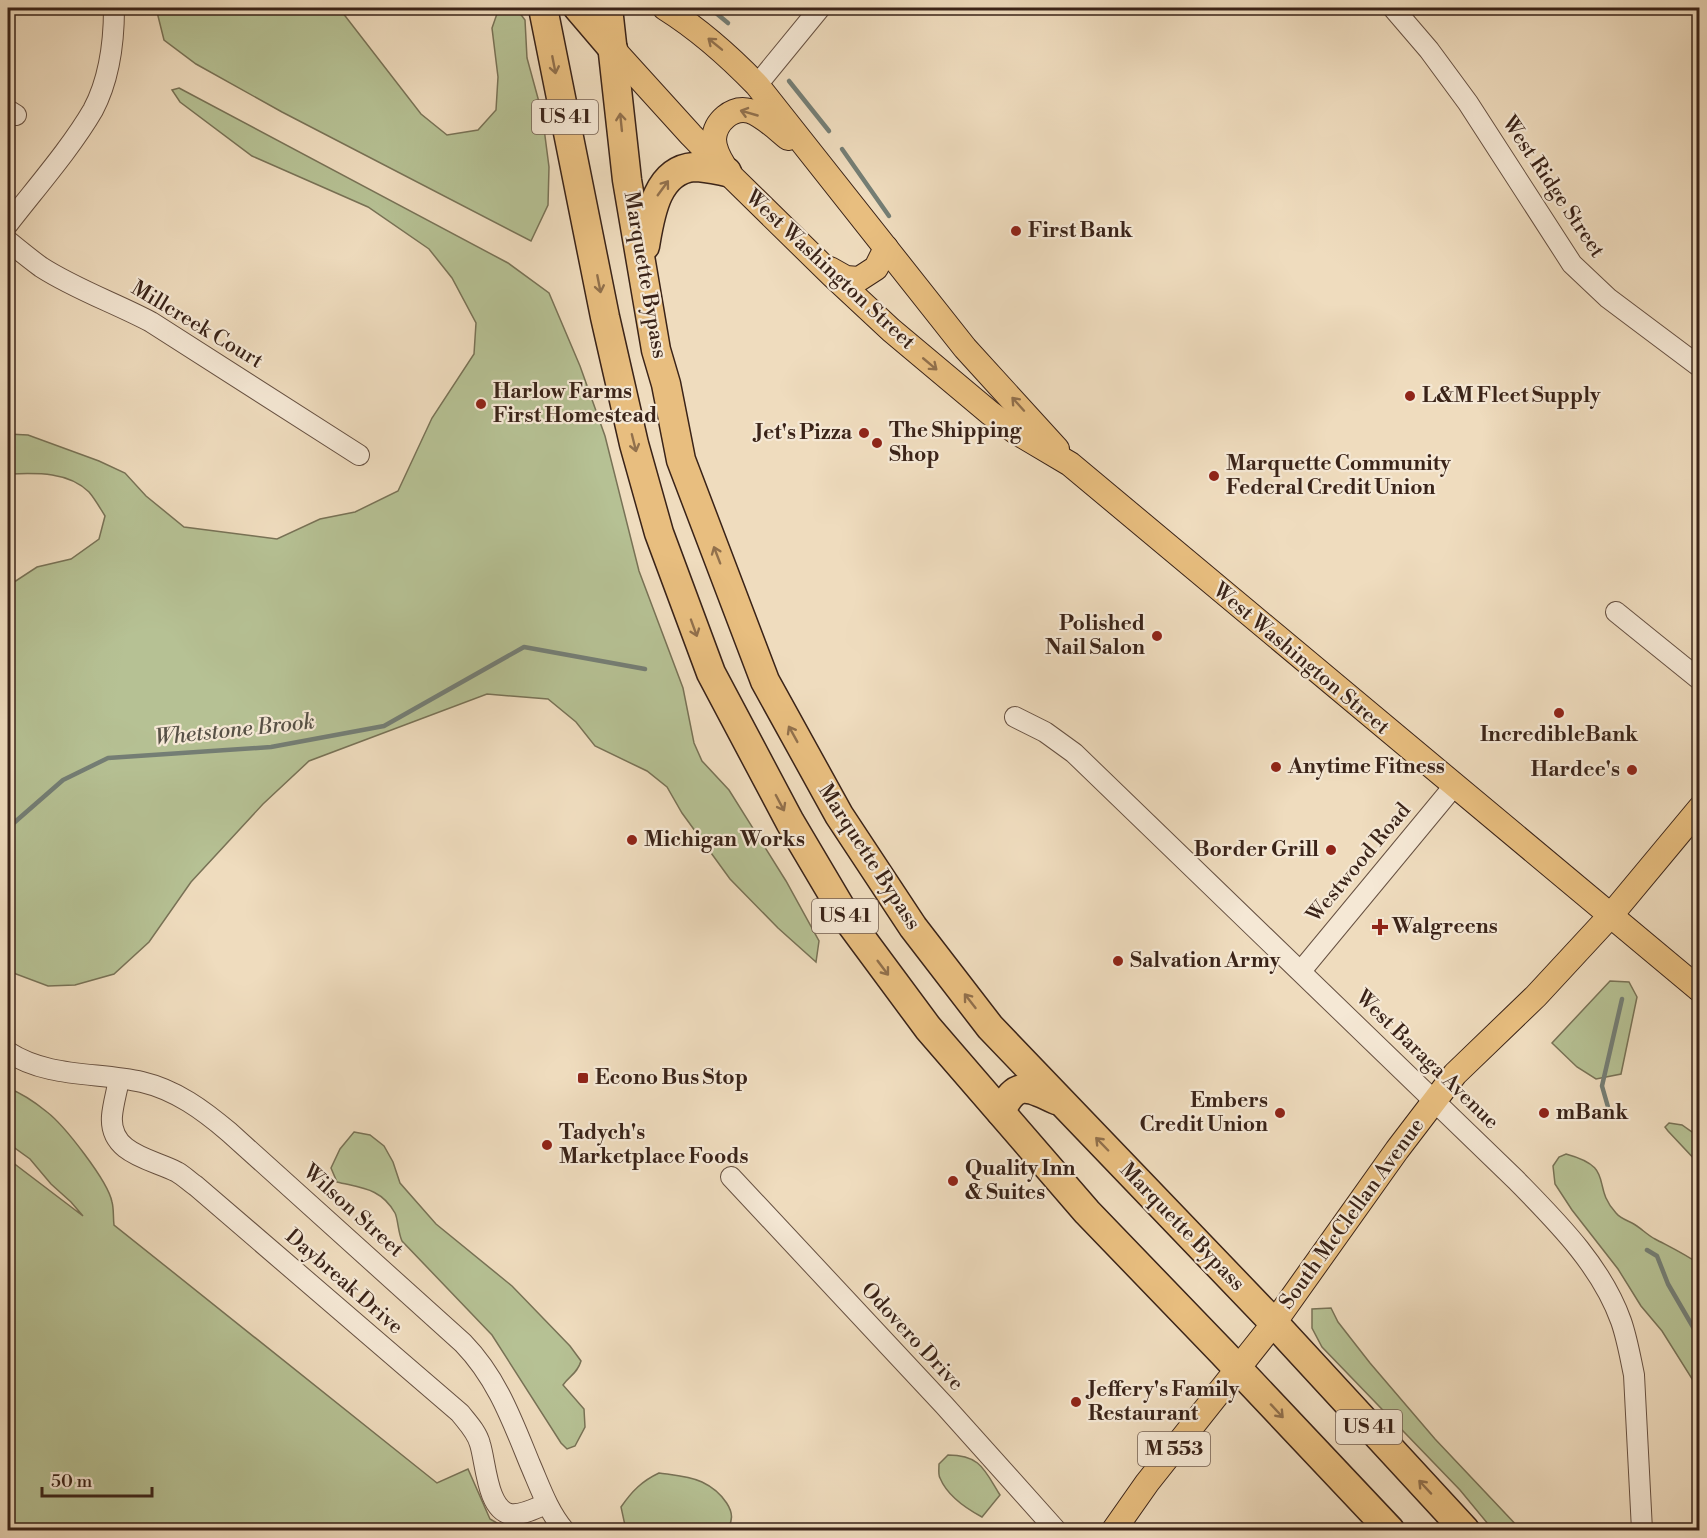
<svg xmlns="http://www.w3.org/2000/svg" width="1707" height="1538" viewBox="0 0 1707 1538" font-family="'Libre Bodoni',serif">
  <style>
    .green { fill: #b6c194; stroke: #787256; stroke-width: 1.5 }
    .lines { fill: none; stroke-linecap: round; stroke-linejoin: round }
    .stream { stroke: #747e75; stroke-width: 4.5 }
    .minor-casing { stroke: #675142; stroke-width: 22 }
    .major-casing { stroke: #3a2318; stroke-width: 26 }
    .highway-casing { stroke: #3a2318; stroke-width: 31 }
    .minor { stroke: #f5e8d5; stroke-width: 20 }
    .major { stroke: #e8be7f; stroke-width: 24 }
    .highway { stroke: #e8be7f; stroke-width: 28 }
    .oneway { stroke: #91704c }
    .poi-dot { fill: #8f2418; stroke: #f5e8d5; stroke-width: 2 }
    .labels { text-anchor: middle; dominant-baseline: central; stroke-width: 4.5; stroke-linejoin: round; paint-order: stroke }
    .shield { fill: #f5e8d5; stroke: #725e51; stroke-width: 1.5 }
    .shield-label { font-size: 20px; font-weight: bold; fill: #3a2318 }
    .street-label { font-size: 21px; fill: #3a2318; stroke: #f5e8d5 }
    .poi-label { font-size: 21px; font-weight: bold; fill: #3a2318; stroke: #f5e8d5; text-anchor: start }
    .water-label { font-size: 22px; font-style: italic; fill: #575146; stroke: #f5e8d5 }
  </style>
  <rect width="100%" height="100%" fill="#efdcbe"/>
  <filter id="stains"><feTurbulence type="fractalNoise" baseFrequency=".00333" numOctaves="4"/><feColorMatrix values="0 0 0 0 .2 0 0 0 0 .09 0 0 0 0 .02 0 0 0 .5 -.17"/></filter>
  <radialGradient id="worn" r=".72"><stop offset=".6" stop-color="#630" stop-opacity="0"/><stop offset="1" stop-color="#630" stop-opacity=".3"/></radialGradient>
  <g class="green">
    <polygon points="156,8 339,8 421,114 447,135 478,130 496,110 498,77 492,28 499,8 516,8 525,20 527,58 542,113 549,167 548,205 531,241 282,112 196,64 164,40"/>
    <path d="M179,88L508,263L549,293L580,366L605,436L639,571L683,688L694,743L702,761L729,790L786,881L819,941L816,962L778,928L730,879L682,813L667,787L647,771L595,746L576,722L548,699L487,694L309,761L263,804L191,882L149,942L114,974L75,985L48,986L8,971V586L37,567L71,559L99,539L105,516C100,508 95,499 89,492C68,471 35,473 8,474V434L28,435L99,461L125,473L146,496L184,527L277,539L320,519L355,512L398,491L432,418L474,354L476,323L452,278L429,249L368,207L252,156L180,102L172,90Z"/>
    <polygon points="1610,981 1629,982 1637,997 1621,1074 1596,1079 1577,1067 1552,1043"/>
    <path d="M8,1088C21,1093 36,1103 47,1112C64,1125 108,1181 112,1202C114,1209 113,1218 114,1225L437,1483L468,1469L490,1519L509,1530H8V1159L83,1216L71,1202L51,1184L30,1159L8,1143Z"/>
    <polygon points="1669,1123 1682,1125 1699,1137 1699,1164 1668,1131 1665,1127"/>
    <path d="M354,1132L370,1135L384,1146L393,1162L400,1183L436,1224L512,1286L570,1346L581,1361C577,1374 570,1375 563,1385L584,1409L585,1427L575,1446L567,1449L561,1443L492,1335L402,1241C398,1232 398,1219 395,1213C381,1188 361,1188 337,1182L331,1168L340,1149Z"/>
    <path d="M1566,1154C1617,1168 1590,1185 1616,1213C1620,1218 1626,1220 1632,1223C1640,1227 1647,1235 1655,1239C1670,1247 1685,1254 1699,1264V1390L1662,1331L1641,1306L1618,1269L1572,1210L1555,1184L1553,1166L1559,1157Z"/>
    <polygon points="1331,1308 1338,1322 1370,1363 1435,1439 1521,1530 1493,1530 1460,1490 1322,1347 1312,1328 1312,1309"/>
    <path d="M948,1455C980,1455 984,1469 1000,1495L982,1517C967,1509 947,1495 940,1478C938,1475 939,1468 939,1464Z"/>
    <path d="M659,1473C673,1475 689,1476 702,1482C719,1490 743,1514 725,1530H626L621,1507C632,1491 642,1481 659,1473Z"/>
  </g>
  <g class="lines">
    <g class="stream">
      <polyline points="710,8 728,23"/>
      <polyline points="789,81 829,131"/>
      <polyline points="842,149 889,216"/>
      <polyline points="8,828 63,780 108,758 271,747 384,726 524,647 645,669"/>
      <polyline points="1608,1107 1602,1086 1622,999"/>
      <polyline points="1647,1250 1657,1256 1668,1284 1700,1339"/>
    </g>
    <defs>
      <g id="minor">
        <polyline points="1393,8 1429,50 1468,103 1572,264 1608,298 1700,367"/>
        <polyline points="757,85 820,8"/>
        <polyline points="8,110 16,115"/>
        <path d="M8,224C35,189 71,148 93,110C109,80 114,41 114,8"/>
        <path d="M8,241C19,250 30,259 41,267C75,289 115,303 151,322L359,455"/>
        <polyline points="1616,612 1700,680"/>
        <path d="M1015,717L1045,732L1074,753L1516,1180C1556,1221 1601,1265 1621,1321C1627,1338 1630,1356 1634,1375L1642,1530"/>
        <polyline points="1301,971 1454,786"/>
        <path d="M8,1052C48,1078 97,1072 142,1082C176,1090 203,1110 229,1132L463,1343C497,1378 512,1420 530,1464C540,1487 548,1511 564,1530"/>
        <path d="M119,1079C117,1091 113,1104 112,1116C109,1154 152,1159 177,1172C184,1176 190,1182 196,1186L460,1413C467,1422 477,1432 480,1444C486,1463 487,1509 510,1514C521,1516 536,1508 546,1504"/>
        <polyline points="731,1177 944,1405 1056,1530"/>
      </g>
      <g id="major">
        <path d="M665,8C700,30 729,56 757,85L965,348L1057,449"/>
        <polyline points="613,49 691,135 727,172 832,275 891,330 990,413 1016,432 1070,464 1700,990"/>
        <path d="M724,166C719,158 714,148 714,139C715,122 732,106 750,111C764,116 777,129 788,138"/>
        <polyline points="830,269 846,278 859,279 876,268 886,248"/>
        <polyline points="1114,1530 1147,1483 1274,1323 1397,1150 1455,1074 1536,996 1611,915 1700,808"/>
      </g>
      <g id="highway">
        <polyline points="543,8 605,317 634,444 659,533 711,673 790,822 848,920 928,1028 1087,1212 1222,1352 1390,1530"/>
        <polyline points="578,8 613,49"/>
        <polyline points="608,8 627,180 656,350 666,384 681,460 765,681 839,815 913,927 990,1027 1274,1323 1465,1530"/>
        <path d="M645,246C650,217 656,170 694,167C705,167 717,170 727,172"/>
        <path d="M1001,1112C1015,1080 1028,1086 1056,1100"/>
      </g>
    </defs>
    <use href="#minor" class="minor-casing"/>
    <use href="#major" class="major-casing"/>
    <use href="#highway" class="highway-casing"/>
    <use href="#minor" class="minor"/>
    <use href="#major" class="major"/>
    <use href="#highway" class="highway"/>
  </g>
  <defs><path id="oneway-shaft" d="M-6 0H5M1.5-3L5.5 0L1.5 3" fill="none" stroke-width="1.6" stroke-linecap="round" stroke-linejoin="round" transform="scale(1.5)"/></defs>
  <g class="oneway">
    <use href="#oneway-shaft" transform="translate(715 44) rotate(-141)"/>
    <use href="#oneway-shaft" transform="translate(554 65) rotate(79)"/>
    <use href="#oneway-shaft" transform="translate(749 113) rotate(-164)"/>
    <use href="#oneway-shaft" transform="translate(621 122) rotate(-96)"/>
    <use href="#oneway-shaft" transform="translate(663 188) rotate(-54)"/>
    <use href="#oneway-shaft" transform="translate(599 284) rotate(79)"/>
    <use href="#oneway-shaft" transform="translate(930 364) rotate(40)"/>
    <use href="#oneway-shaft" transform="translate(1018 404) rotate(-132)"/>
    <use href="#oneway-shaft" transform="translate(634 443) rotate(76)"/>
    <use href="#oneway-shaft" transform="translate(717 555) rotate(-111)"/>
    <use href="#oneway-shaft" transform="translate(694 628) rotate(70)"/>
    <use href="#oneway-shaft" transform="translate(793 734) rotate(-119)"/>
    <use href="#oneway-shaft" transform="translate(780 803) rotate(62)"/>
    <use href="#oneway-shaft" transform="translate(883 968) rotate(53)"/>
    <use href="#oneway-shaft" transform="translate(970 1001) rotate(-128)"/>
    <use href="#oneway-shaft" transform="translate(1102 1144) rotate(-134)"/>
    <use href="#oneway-shaft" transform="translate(1277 1411) rotate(47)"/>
    <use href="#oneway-shaft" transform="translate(1425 1487) rotate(-133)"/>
  </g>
  <g class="poi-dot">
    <circle cx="1016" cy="231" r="6"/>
    <circle cx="1410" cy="396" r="6"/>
    <circle cx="481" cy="404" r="6"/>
    <circle cx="864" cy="433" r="6"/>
    <circle cx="877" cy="443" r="6"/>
    <circle cx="1214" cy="476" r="6"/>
    <circle cx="1157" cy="636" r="6"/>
    <circle cx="1559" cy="713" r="6"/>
    <circle cx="1276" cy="767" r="6"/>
    <circle cx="1632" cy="770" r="6"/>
    <circle cx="632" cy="840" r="6"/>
    <circle cx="1331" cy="850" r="6"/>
    <path d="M1377 918h6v6h6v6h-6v6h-6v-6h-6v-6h6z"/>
    <circle cx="1118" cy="961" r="6"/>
    <rect x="577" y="1072" width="12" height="12" rx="3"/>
    <circle cx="1280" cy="1113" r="6"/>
    <circle cx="1544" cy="1113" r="6"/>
    <circle cx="547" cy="1145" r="6"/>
    <circle cx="953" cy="1181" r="6"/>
    <circle cx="1076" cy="1402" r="6"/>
  </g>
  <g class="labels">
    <g class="shield">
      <rect x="532" y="100" width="66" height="34" rx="4.5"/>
      <rect x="812" y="899" width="66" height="34" rx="4.5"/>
      <rect x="1336" y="1410" width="66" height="34" rx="4.5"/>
      <rect x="1138" y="1432" width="72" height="34" rx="4.5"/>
    </g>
    <g class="shield-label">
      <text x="565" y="117">US 41</text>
      <text x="845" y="916">US 41</text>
      <text x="1369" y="1427">US 41</text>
      <text x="1174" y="1449">M 553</text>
    </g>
    <g class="street-label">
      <text transform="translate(1553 187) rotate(56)">West Ridge Street</text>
      <text transform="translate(830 270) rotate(43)">West Washington Street</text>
      <text transform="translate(645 275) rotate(80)">Marquette Bypass</text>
      <text transform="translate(197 325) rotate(31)">Millcreek Court</text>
      <text transform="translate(1301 659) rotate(40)">West Washington Street</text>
      <text transform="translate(869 857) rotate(57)">Marquette Bypass</text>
      <text transform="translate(1359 863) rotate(-50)">Westwood Road</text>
      <text transform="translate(1427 1060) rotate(44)">West Baraga Avenue</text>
      <text transform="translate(353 1211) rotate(42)">Wilson Street</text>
      <text transform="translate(1352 1214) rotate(-54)">South McClellan Avenue</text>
      <text transform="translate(1182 1227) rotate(46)">Marquette Bypass</text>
      <text transform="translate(344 1282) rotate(41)">Daybreak Drive</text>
      <text transform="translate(912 1337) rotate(47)">Odovero Drive</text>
    </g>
    <g class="poi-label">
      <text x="1028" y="231">First Bank</text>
      <text x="493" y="392">Harlow Farms<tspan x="493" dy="24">First Homestead</tspan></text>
      <text x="1422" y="396">L&amp;M Fleet Supply</text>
      <text x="889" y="431">The Shipping<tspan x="889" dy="24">Shop</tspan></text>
      <text x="852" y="433" text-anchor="end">Jet's Pizza</text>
      <text x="1226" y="464">Marquette Community<tspan x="1226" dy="24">Federal Credit Union</tspan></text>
      <text x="1145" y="624" text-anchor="end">Polished<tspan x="1145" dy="24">Nail Salon</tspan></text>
      <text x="1559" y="735" text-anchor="middle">IncredibleBank</text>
      <text x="1288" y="767">Anytime Fitness</text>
      <text x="1620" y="770" text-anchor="end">Hardee's</text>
      <text x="644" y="840">Michigan Works</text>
      <text x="1319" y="850" text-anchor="end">Border Grill</text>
      <text x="1392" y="927">Walgreens</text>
      <text x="1130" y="961">Salvation Army</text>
      <text x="595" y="1078">Econo Bus Stop</text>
      <text x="1268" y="1101" text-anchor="end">Embers<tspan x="1268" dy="24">Credit Union</tspan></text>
      <text x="1556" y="1113">mBank</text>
      <text x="559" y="1133">Tadych's<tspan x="559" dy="24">Marketplace Foods</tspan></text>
      <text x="965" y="1169">Quality Inn<tspan x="965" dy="24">&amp; Suites</tspan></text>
      <text x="1088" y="1390">Jeffery's Family<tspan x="1088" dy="24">Restaurant</tspan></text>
    </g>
    <g class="water-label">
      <text transform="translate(235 730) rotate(-6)">Whetstone Brook</text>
    </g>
  </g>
  <rect width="1707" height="1538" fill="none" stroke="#efdcbe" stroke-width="30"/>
  <rect x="9" y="9" width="1689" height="1520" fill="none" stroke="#3a2318" stroke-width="3"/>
  <rect x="15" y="15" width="1677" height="1508" fill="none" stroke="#3a2318" stroke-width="1.5"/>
  <path d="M42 1487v9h110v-9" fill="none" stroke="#3a2318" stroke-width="3"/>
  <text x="51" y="1487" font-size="18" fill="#3a2318" stroke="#f5e8d5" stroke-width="4.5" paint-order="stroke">50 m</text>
  <rect width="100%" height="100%" filter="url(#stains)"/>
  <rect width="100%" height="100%" fill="url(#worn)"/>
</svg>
